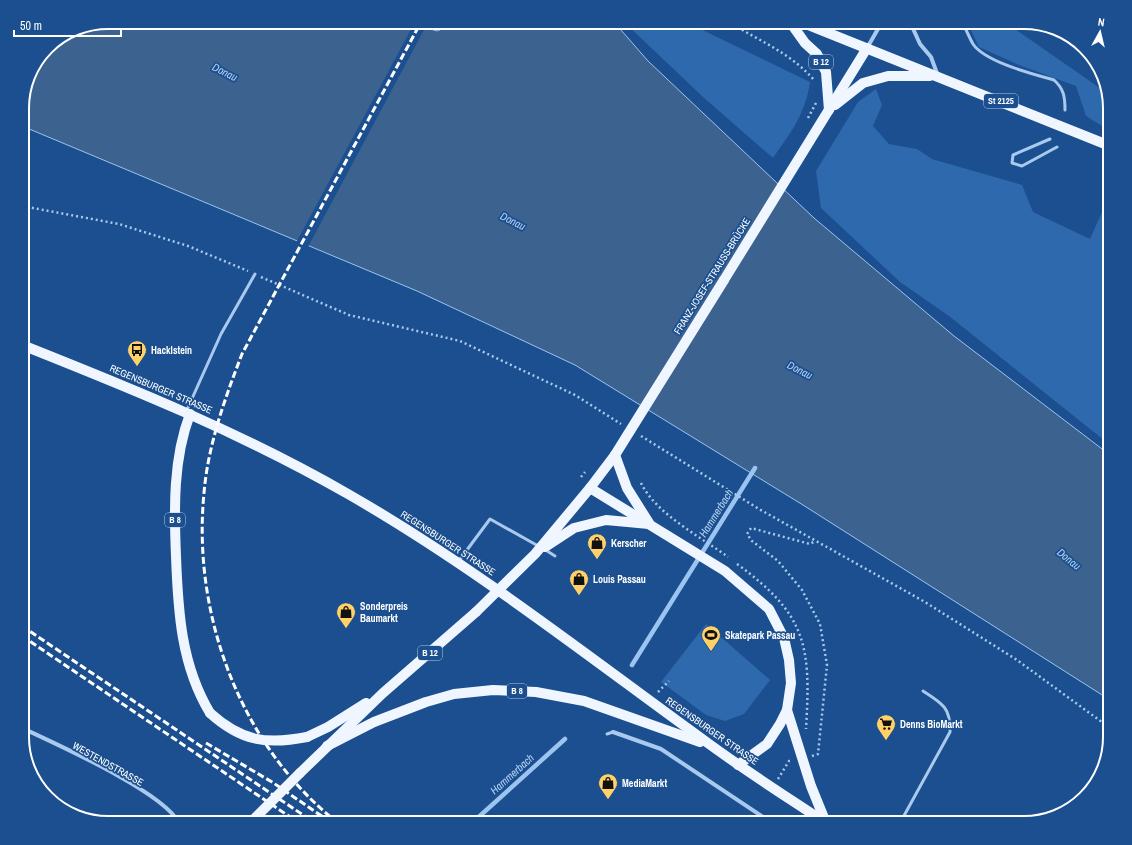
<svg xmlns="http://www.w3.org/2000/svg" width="1132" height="845" viewBox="0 0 1132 845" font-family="'Archivo Narrow',sans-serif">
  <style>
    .green { fill: #2e69ad }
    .water { fill: #3c6290; stroke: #9cc4f0 }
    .pier { fill: #1b4f8f }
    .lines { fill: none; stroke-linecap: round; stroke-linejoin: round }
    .stream { stroke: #9cc4f0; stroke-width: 4.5 }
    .path { stroke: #a9c9ee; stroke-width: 2.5; stroke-dasharray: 2 3; stroke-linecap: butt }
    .lane { stroke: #a9c9ee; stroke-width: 3 }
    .street { stroke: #a9c9ee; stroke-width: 4 }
    .primary { stroke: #f0f6ff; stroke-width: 10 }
    .rail { stroke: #fff; stroke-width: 3; stroke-dasharray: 7 3; stroke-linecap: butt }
    .primary-bridge { stroke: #f0f6ff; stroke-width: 10 }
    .labels { text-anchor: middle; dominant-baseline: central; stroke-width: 3.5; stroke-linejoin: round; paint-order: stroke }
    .shield { fill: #1b4f8f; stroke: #bbcadd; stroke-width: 1 }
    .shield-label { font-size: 9px; font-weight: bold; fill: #fff }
    .street-label { font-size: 10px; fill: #fff; stroke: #1b4f8f }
    .poi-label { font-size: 10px; font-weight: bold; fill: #fff; stroke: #1b4f8f; text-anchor: start }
    .water-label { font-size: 11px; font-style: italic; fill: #b5d3f5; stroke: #1b4f8f }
    .rim { fill: none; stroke: #fff; stroke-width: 2 }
  </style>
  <rect width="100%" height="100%" fill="#1b4f8f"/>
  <g class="green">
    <path d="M624,22H686L810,82C805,115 791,132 773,158L703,97Z"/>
    <polygon points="967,22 1005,22 1107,93 1110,107 1110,131 1086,116 1076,86 1019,65 979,47"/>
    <polygon points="876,89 882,105 873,126 889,144 917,149 932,159 1022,185 1033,212 1090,239 1110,194 1110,445 949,316 900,282 821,208 816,171 858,102"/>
    <polygon points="706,624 770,680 744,714 725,721 706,715 661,682"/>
  </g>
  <path class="water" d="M108,22H408L437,31L442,29V26L438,22H614L648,61L814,218L954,336L1110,455V700L803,505L575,365L417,291L22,126C22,84 34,47 74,29C84,25 97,24 108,22Z"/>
  <polygon class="pier" points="415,22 426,26 308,247 296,243"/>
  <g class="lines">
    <g class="stream">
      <polyline points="632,665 755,468"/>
      <polyline points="472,823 565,739"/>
    </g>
    <g class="path">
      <path d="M729,22C759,41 791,53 814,80"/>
      <polyline points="808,118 816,103"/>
      <polyline points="22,206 119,224 188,246 248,271"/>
      <polyline points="261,277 349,315 460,341 575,395 621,424"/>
      <polyline points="641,436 759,509 925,602 1017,660 1110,728"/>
      <polyline points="581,477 585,472"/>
      <path d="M641,483C656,514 701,537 728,557"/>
      <path d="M737,564C807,615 811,646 806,729"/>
      <polyline points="658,692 669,681"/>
      <polyline points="812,756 818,754 827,665 820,624 802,590 778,561 752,541 747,534 751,528 810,544 815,541"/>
      <polyline points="778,779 789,761 792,761"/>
    </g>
    <g class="lane">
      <path d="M962,22C966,29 969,37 973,44C985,62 1033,74 1054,80C1064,89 1065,97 1065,110"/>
      <polyline points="1050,139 1013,155 1012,163 1022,166 1057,147"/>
      <polyline points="186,412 221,334 255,274"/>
      <polyline points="544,549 555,556"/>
      <polyline points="458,562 490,519 540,547"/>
      <polyline points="607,734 613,732"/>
      <path d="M900,823L950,732C951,708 942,703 923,691"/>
    </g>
    <g class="street">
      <polyline points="910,22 920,44 931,57 938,76"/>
      <polyline points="820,28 843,22"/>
      <polyline points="867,48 882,22"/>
      <path d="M22,728C56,744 164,792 179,823"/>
      <polyline points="613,732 661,749 772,823"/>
    </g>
    <g class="primary">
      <polyline points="790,22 805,43 817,54 826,72 829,110"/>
      <polyline points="801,22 1110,146"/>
      <polyline points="835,105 863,83 888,76 930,76"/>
      <polyline points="724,280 867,48"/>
      <path d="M22,345C133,389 244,434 348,494C472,565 585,654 701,738C741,768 784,795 826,823"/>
      <path d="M190,414C173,459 174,509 176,556C178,611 181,665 210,713"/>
      <polyline points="615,455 590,488 725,571 769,609 784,638 789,660 791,683 787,710 780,724 767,744 738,765"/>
      <polyline points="615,455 627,488 649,523"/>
      <polyline points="787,710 811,786 826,823"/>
      <polyline points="307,737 328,727 366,703"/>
      <polyline points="327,746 374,722 426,702 454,694 493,690 536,692 584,701 700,742"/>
      <polyline points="300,773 383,693 476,612"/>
    </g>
    <g class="rail">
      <polyline points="22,626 315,823"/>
      <polyline points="22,636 299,823"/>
      <polyline points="206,743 272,782 326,819"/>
      <path d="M338,823C240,746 192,614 204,493C208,445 225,398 242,354L421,22"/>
    </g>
    <g class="primary-bridge">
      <polyline points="615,455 724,280"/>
      <polyline points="545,547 574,528 606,520 649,524"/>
      <polyline points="476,612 535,554 590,488"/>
      <path d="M210,713C241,741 266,745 307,737"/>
      <polyline points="250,823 300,773"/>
    </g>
  </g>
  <defs>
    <symbol id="bus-pin" viewBox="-11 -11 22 30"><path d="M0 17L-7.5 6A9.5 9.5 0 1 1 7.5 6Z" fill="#ffd166" stroke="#1b4f8f"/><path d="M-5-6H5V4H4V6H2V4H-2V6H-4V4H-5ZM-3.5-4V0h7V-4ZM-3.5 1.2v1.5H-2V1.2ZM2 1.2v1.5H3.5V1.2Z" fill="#111"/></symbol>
    <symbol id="shop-pin" viewBox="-11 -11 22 30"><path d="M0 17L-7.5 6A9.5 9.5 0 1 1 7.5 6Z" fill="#ffd166" stroke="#1b4f8f"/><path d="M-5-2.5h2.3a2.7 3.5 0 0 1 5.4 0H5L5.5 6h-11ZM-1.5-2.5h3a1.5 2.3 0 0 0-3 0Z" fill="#111"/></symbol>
    <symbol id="stadium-pin" viewBox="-11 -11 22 30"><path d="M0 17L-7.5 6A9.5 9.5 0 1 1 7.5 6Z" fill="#ffd166" stroke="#1b4f8f"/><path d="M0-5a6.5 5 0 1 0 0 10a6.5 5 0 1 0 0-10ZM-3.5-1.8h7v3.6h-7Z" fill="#111"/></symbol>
    <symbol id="supermarket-pin" viewBox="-11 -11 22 30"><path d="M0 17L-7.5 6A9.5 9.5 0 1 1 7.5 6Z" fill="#ffd166" stroke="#1b4f8f"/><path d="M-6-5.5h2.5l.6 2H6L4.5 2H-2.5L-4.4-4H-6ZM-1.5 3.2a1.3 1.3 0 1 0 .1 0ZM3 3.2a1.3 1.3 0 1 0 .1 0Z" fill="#111"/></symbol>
  </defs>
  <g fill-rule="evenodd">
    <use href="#bus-pin" x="126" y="339" width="22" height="30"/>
    <use href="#shop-pin" x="586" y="532" width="22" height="30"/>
    <use href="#shop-pin" x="568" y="568" width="22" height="30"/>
    <use href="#shop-pin" x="335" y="601" width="22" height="30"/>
    <use href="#stadium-pin" x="700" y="624" width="22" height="30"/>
    <use href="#supermarket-pin" x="875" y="713" width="22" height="30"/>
    <use href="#shop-pin" x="597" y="772" width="22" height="30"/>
  </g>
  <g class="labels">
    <g class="shield">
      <rect x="809" y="55" width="24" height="14" rx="3"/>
      <rect x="984" y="94" width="34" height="14" rx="3"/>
      <rect x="165" y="513" width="20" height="14" rx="3"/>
      <rect x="418" y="646" width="24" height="14" rx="3"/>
      <rect x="507" y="684" width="20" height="14" rx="3"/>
    </g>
    <g class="shield-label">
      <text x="821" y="62">B 12</text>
      <text x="1001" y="101">St 2125</text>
      <text x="175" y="520">B 8</text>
      <text x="430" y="653">B 12</text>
      <text x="517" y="691">B 8</text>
    </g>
    <g class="street-label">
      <text transform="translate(712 276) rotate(-58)">FRANZ-JOSEF-STRAUSS-BRÜCKE</text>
      <text transform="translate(161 389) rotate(23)">REGENSBURGER STRASSE</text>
      <text transform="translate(448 543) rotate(33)">REGENSBURGER STRASSE</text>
      <text transform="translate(712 731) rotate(35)">REGENSBURGER STRASSE</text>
      <text transform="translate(108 764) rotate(29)">WESTENDSTRASSE</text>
    </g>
    <g class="poi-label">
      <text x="151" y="350">Hacklstein</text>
      <text x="611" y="543">Kerscher</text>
      <text x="593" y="579">Louis Passau</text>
      <text x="360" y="606">Sonderpreis<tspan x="360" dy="12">Baumarkt</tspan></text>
      <text x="725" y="635">Skatepark Passau</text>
      <text x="900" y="724">Denns BioMarkt</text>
      <text x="622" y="783">MediaMarkt</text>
    </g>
    <g class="water-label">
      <text transform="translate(225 72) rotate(27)">Donau</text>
      <text transform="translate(513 221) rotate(27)">Donau</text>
      <text transform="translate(800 370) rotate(27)">Donau</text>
      <text transform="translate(716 513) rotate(-58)">Hammerbach</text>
      <text transform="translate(1069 559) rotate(39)">Donau</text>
      <text transform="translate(512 774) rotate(-42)">Hammerbach</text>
    </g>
  </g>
  <path d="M0 0H1132V845H0ZM108 29H1024A79 79 0 0 1 1103 108V737A79 79 0 0 1 1024 816H108A79 79 0 0 1 29 737V108A79 79 0 0 1 108 29Z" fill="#1b4f8f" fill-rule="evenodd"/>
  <path class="rim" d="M108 29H1024A79 79 0 0 1 1103 108V737A79 79 0 0 1 1024 816H108A79 79 0 0 1 29 737V108A79 79 0 0 1 108 29Z"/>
  <g transform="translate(1100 32) rotate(8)" stroke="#1b4f8f" stroke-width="3" paint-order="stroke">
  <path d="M0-3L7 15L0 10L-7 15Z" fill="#ffffff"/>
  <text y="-6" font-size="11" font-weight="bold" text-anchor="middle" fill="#ffffff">N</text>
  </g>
  <path d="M14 30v6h107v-6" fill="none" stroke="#ffffff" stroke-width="2"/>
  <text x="20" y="30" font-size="12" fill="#ffffff" stroke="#1b4f8f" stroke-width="3" paint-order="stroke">50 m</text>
</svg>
